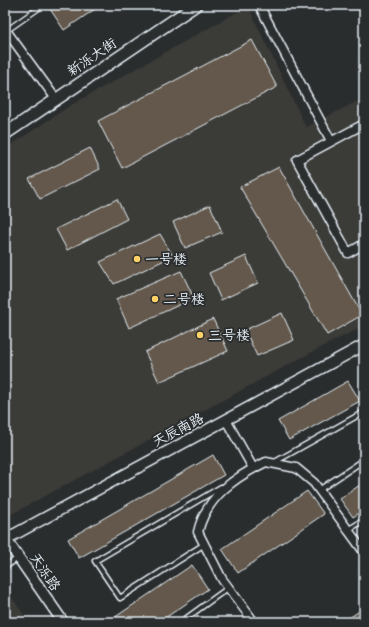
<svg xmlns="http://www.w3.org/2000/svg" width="369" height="627" viewBox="0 0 369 627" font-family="Pangolin,'LXGW WenKai TC',sans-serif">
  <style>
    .built { fill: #3b3a37 }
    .building { fill: #63594b; stroke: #e8f1f8 }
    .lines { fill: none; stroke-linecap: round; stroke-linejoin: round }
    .service-casing { stroke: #e8f1f8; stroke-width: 7 }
    .minor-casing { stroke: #e8f1f8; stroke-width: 11 }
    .tertiary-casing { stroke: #e8f1f8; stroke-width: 13 }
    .secondary-casing { stroke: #e8f1f8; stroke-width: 14 }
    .service { stroke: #2a2d2e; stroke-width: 4 }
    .minor { stroke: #2a2d2e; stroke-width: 8 }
    .tertiary { stroke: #2a2d2e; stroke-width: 10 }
    .secondary { stroke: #2a2d2e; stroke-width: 11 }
    .poi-dot { fill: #ffd166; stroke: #2a2d2e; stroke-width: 1.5 }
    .labels { text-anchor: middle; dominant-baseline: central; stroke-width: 3.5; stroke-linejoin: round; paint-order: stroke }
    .street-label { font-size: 14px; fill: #e8f1f8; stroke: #2a2d2e }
    .poi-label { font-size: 14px; fill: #e8f1f8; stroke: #2a2d2e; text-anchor: start }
  </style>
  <rect width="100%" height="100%" fill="#2a2d2e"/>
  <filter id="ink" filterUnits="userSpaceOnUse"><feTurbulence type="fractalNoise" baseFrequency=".025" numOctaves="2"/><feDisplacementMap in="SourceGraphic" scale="8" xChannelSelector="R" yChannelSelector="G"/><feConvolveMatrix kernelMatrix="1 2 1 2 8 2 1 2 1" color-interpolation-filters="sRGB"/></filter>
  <g filter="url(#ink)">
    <g class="built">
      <polygon points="248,6 306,127 364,98 364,326 316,350 8,516 5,511 5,149 71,105"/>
      <polygon points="5,588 29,622 5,622"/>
    </g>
    <g class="building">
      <polygon points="56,5 101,5 64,30 50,9"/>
      <polygon points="252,40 277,87 122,168 98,121"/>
      <polygon points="90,148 100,169 40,199 29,179"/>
      <polygon points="279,167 362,315 327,335 240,187"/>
      <polygon points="117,199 127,219 67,250 56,229"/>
      <polygon points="210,205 222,232 185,248 173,222"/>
      <polygon points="160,234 173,256 114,284 100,262"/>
      <polygon points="246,256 258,283 221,300 209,273"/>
      <polygon points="181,271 194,298 129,328 116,299"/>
      <polygon points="282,313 294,340 257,356 245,330"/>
      <polygon points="213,319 228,351 159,382 145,352"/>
      <polygon points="348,381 360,401 289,440 278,421"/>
      <polygon points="213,455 224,475 79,558 68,539"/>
      <polygon points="364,482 364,510 353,517 340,499"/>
      <polygon points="307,491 324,514 238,573 222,549"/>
      <polygon points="192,565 208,589 159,622 108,622"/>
      <polygon points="364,608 364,622 343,622"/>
    </g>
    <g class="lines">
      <defs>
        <g id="service">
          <polyline points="6,31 43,5"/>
          <polyline points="273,463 364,412"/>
          <polyline points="319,490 364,460"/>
          <polyline points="348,530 364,520"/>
          <polyline points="203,545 120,598 95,561 221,487"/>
          <polyline points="5,567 18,558"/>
          <polyline points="181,622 228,588"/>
        </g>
        <g id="minor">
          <polyline points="259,5 331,141"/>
          <polyline points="5,29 56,99"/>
          <polyline points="364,124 297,160 348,253 364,244"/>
          <polyline points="226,420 253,468"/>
          <path d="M254,622L222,579L198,532C206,497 235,477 266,462L296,468L314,483L364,552"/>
        </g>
        <g id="tertiary">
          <polyline points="5,538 63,622"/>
          <polyline points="6,539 364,345"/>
        </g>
        <polyline id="secondary" points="5,134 196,5"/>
      </defs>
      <use href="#service" class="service-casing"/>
      <use href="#minor" class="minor-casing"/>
      <use href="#tertiary" class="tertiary-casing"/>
      <use href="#secondary" class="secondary-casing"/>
      <use href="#service" class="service"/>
      <use href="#minor" class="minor"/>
      <use href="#tertiary" class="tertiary"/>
      <use href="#secondary" class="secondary"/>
    </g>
  </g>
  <g class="poi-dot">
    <circle cx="137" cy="259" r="4"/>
    <circle cx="155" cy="299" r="4"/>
    <circle cx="200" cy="335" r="4"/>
  </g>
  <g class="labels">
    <g class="street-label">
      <text transform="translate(92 57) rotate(-34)">新泺大街</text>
      <text transform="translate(178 430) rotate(-28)">天辰南路</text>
      <text transform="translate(45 572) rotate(56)">天泺路</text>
    </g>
    <g class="poi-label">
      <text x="145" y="259">一号楼</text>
      <text x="163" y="299">二号楼</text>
      <text x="208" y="335">三号楼</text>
    </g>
  </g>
  <rect width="369" height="627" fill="none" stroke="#2a2d2e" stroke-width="20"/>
  <rect x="10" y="10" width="349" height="607" fill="none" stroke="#e8f1f8" stroke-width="1.5" filter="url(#ink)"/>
</svg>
